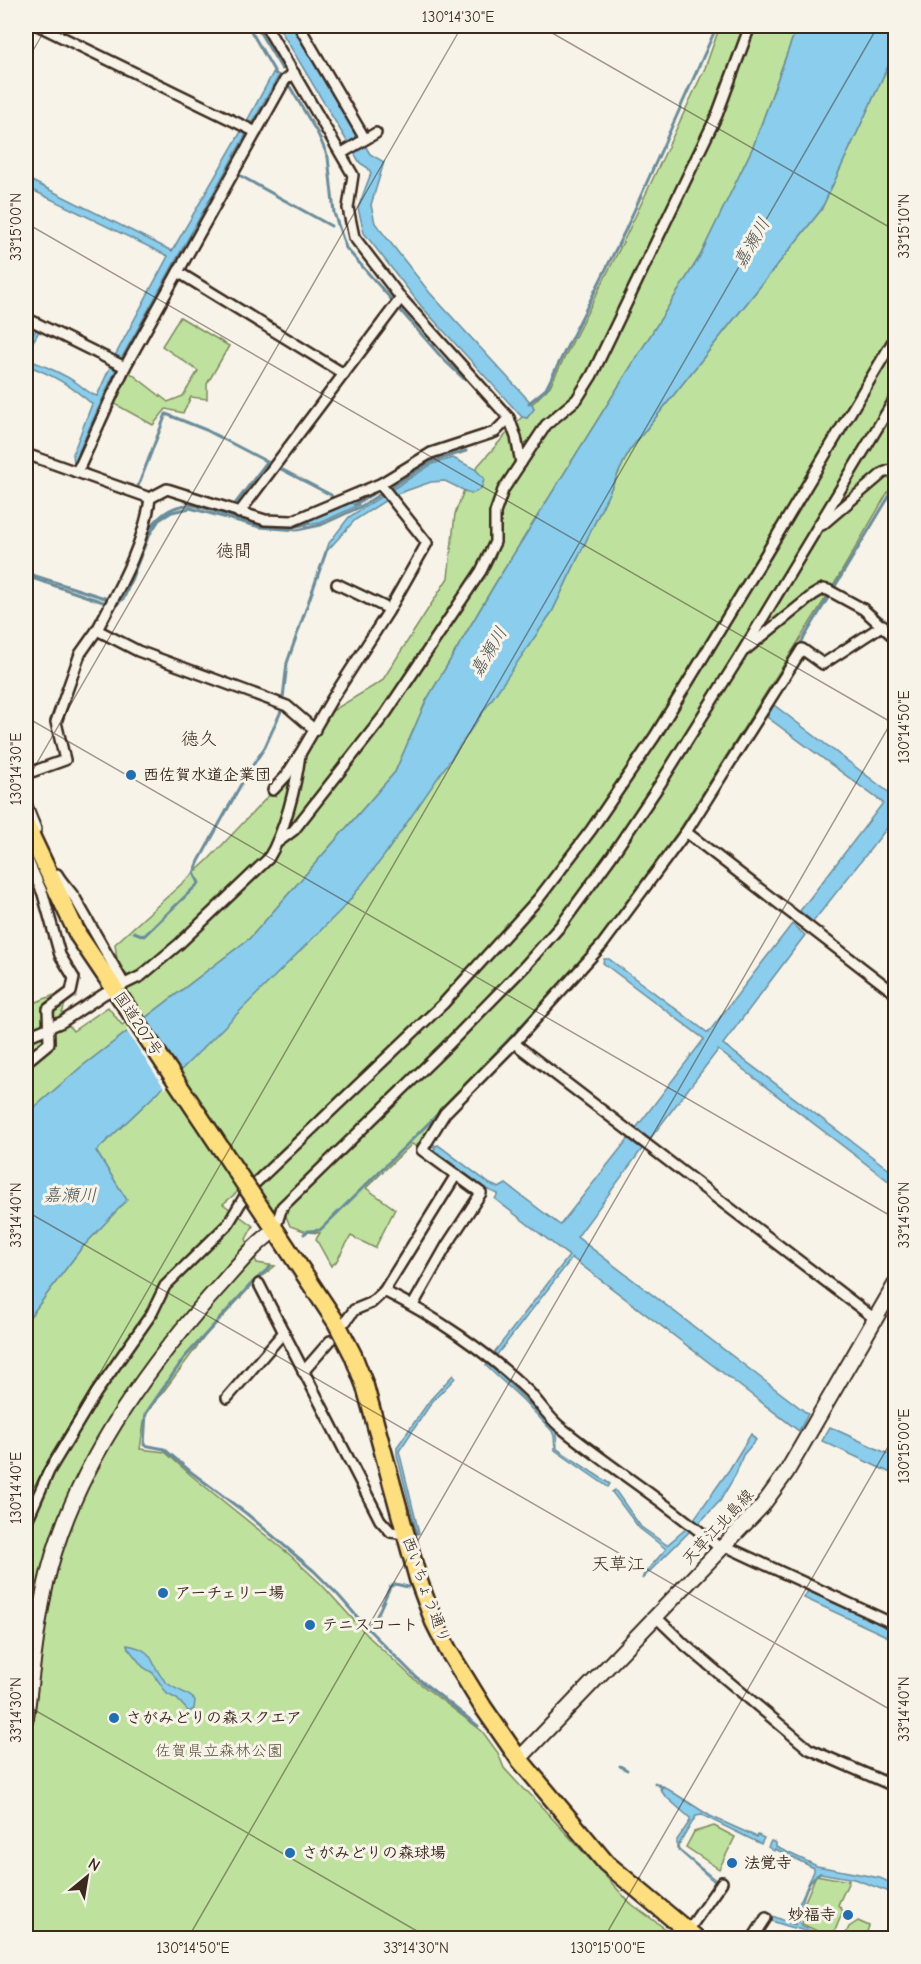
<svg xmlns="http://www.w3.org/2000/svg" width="921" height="1964" viewBox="0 0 921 1964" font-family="'Comic Neue','Klee One',sans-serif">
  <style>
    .green { fill: #bee29d; stroke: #7c865e; stroke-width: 1.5 }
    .water { fill: #8acdec; stroke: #6a8c9a; stroke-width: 1.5 }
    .pier { fill: #f7f3e8 }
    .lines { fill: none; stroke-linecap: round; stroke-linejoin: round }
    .stream { stroke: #6a8c9a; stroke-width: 3 }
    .street-casing { stroke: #3b2a1e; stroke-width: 14 }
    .secondary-casing { stroke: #3b2a1e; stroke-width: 18 }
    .highway-casing { stroke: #3b2a1e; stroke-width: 21 }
    .street { stroke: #f7f3e8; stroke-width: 9 }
    .secondary { stroke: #f7f3e8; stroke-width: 14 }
    .highway { stroke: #fddf80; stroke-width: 16 }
    .highway-bridge-casing { stroke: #3b2a1e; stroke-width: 21; stroke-linecap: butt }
    .highway-bridge { stroke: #fddf80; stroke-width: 16 }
    .ticks { fill: none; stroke: #3b2a1e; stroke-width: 1.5; stroke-opacity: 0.45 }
    .poi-dot { fill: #1f6fb2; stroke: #f7f3e8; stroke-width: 2 }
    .labels { text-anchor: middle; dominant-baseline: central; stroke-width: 6; stroke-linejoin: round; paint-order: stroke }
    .poi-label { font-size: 16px; font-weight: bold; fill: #3b2a1e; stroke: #f7f3e8; text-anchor: start }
    .street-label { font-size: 16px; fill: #3b2a1e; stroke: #f7f3e8 }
    .park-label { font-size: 16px; fill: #554f37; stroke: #f7f3e8 }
    .water-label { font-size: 18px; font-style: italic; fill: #4f5352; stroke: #f7f3e8 }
    .neighbourhood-label { font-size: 18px; fill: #3b2a1e; stroke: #f7f3e8 }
    .neatline { fill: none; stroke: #3b2a1e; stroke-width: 2 }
    .ticks-label { font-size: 15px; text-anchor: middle; fill: #3b2a1e }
  </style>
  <rect width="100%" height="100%" fill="#f7f3e8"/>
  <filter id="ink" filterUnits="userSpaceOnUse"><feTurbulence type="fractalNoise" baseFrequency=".0167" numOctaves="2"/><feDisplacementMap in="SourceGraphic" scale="12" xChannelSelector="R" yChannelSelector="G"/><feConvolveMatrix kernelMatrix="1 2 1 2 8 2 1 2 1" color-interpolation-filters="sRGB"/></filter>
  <g filter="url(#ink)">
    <g class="green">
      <path d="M720,26H797L753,147L700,256L495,584L426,701L395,772L250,938L81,1067L36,1106L26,1118V1006L62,992L66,1001L61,1016L73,1031L108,1007L122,1025L139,1013L125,991L133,980L118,967L115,944L208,860L276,788L332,711L382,681L448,578L455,514L464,490L471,494C480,490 483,488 483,478L475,469L518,421L522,417L527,418L534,409L532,404L550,386L626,236L705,68Z"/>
      <polygon points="895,51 895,480 832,588 680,829 596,943 508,1040 439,1110 418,1148 412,1144 366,1188 395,1209 375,1248 351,1236 336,1262 331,1266 316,1239 320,1233 307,1232 290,1226 283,1209 271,1209 251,1181 223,1204 253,1226 246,1239 257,1263 275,1266 255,1282 205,1336 145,1416 140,1449 165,1452 192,1476 290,1555 322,1585 369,1637 414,1679 482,1731 498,1753 504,1768 524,1790 528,1792 630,1903 678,1938 683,1938 26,1938 26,1322 80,1250 126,1200 96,1151 178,1073 552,612 629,451 821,210"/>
      <polygon points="180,317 229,346 207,384 207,399 191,397 183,413 166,409 153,425 113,403 128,371 168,402 183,396 198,371 162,346"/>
      <polygon points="714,1826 735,1837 719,1869 686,1847 694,1832"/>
      <polygon points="816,1875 849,1881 838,1905 843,1911 832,1938 802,1924 804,1904"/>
      <polygon points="858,1921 869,1926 865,1938 844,1938 849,1927"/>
    </g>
    <g class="water">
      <polygon points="278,26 295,26 370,154 384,162 371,205 375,223 430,293 532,404 534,409 527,418 522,417 421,306 364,233 358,208 371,173 368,168 360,163"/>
      <polygon points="797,26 895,26 895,51 821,210 629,451 552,612 384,856 346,905 178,1073 96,1151 127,1200 80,1250 26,1322 26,1118 36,1106 81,1067 250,938 395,772 426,701 495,584 700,256 753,147"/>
      <polygon points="273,73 279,75 121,359 115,356 168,256 26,187 26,178 172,251 242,130"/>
      <path d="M37,328L40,330L26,353L29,360C45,366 62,373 77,383C84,388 88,393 97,396L111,365L116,369L79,451L77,463L74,464L73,453L92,404C70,385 53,375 26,365V346Z"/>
      <path d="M453,458L475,469L484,478C483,488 480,491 471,494L445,481L431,482L394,495L355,520L326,552L329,543L349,517L432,464Z"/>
      <polygon points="355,498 359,505 320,523 306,525 305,519"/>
      <polygon points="774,705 891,794 895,788 895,818 813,922 800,911 883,803 767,717"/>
      <polygon points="792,924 805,935 723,1044 895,1174 895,1186 718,1050 650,1139 636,1128 704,1039 603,963 604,959 609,959 708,1033"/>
      <polygon points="628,1139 642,1149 577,1237 808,1414 799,1431 572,1258 496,1356 492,1355 569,1256 495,1199 498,1194 486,1189 434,1150 435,1148 431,1145 432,1143 436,1146 438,1145 490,1184 499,1188 506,1184 560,1225"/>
      <polygon points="488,1363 556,1430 557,1449 610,1484 608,1487 555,1450 554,1436 552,1431 523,1400 486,1366"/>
      <polygon points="453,1375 455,1378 432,1402 399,1451 419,1533 417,1534 397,1455 397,1447 430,1400"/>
      <polygon points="830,1427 895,1457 895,1475 822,1441"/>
      <polygon points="751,1434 756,1440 743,1455 736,1474 720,1501 699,1523 694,1519 729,1470"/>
      <polygon points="615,1490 641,1527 667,1545 688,1527 691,1530 642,1579 644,1574 666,1549 639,1528 612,1492"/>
      <polygon points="808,1591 895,1630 895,1640 804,1598"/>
      <path d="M127,1645C159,1650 148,1666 167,1683C177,1691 186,1691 195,1700L194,1709L189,1712L177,1699L167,1694L153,1673L143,1667L128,1648Z"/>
      <polygon points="663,1786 710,1816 757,1837 758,1835 764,1838 761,1844 702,1815 696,1816 678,1846 679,1850 718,1882 716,1883 677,1849 677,1840 690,1821 690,1818 665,1796 660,1789"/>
      <path d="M771,1841L776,1843V1847L817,1866L880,1878L895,1885V1894L854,1879L820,1873C805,1881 801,1906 799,1922L803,1927L826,1938C816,1938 811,1932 802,1930C790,1927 779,1924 767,1919L770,1915L795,1925L799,1904L814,1871V1868L775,1849L774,1851L768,1847Z"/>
    </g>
    <polygon class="pier" points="142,1018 180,1076 165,1089 126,1030"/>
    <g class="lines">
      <g class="stream">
        <polyline points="248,26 276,74"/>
        <polyline points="256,26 282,69"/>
        <polyline points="290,87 318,134 328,157 334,213 346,248 391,299"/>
        <polyline points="239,175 331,226"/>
        <polyline points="401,311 444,360 464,379"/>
        <polyline points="529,403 546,389 625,231 717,26"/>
        <polyline points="76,463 95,474"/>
        <polyline points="124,484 137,489 166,414 206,430 331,495 334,501"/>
        <polyline points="354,505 376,492"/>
        <polyline points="232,508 267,462"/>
        <path d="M145,535C156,519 169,505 190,505C197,505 206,509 213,511C243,519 278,534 309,523"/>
        <polyline points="26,573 111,600"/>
        <polyline points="26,576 115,606 124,598 148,537 159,520 172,512 190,508 260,527 297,530 321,525 360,507 431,462 466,451"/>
        <polyline points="835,588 868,606 896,630"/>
        <polyline points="117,601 122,596 129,578"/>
        <polyline points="799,646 896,485"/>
        <polyline points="283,698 287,663 326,552"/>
        <polyline points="134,932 144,936 199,883 194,873 199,861 245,777 265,747 282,709"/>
        <polyline points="467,1084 581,962"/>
        <polyline points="304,1234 308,1231 320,1230 443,1109"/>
        <polyline points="270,1267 253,1282 184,1358 146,1413 144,1445 164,1449 191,1472 247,1514 314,1571 339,1596 366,1627 416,1677 478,1726"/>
        <polyline points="366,1627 375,1620 390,1587 395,1584 408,1587"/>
        <polyline points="620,1766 627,1770"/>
        <polyline points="655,1783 662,1787"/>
      </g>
      <defs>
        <g id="street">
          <polyline points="39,26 256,132 285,80 294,73"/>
          <polyline points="299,26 365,139"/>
          <polyline points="342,153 376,133"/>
          <polyline points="178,272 344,374"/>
          <polyline points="26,318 125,367 256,132"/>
          <polyline points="509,418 516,437 521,463"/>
          <polyline points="26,454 150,498 167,489 265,520 292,521 380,484 431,453 495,432 509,418 401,298 354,237 348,208 353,175 266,26"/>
          <polyline points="76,472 81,464 125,367"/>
          <path d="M150,498C145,543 118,590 97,630L138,651L287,706L315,730"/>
          <polyline points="239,513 401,298"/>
          <polyline points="822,525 883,473 896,468"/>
          <polyline points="337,584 389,609"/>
          <polyline points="745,650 813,595 823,589 828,590 863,609 896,639"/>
          <polyline points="26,774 65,760 56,722 80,654 97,630"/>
          <polyline points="273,790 286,776 300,754 332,699 388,612 427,543 380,484"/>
          <polyline points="26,804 36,829"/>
          <polyline points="686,832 896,994"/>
          <polyline points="278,842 294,830 386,713 481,571 495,542 495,513 503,490 546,425 577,399 592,375 717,115 750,26"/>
          <polyline points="26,856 43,894 60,955 74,978 71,992 48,1009 49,1043 26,1062"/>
          <path d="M57,874C62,883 69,889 75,898L124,984"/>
          <path d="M26,1037L62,1022L104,994L141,976L179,944L268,859C285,832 296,786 300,754"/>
          <polyline points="514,1043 875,1319"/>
          <polyline points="275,1229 282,1207 446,1047 525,966 562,924 611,857 660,784 743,651 896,397"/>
          <polyline points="259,1284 380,1520 391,1532 405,1534"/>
          <polyline points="384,1291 456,1175"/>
          <polyline points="413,1305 447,1245 481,1193 422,1150 445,1113 514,1043 602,945 686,832 802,649 823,664 883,625"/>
          <path d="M346,1321L354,1310L371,1303L384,1291C433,1315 489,1353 529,1392C539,1403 548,1416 559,1426C612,1469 671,1505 722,1550"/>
          <polyline points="303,1372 330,1341"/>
          <polyline points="227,1398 284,1332"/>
          <polyline points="26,1523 49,1471 96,1393 152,1313 165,1286 228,1224 249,1189 443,1004 539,898 591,830 655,736 766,554 896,336"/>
          <polyline points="725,1546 896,1625"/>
          <polyline points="656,1617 685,1645 809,1749 896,1787"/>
          <polyline points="687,1932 722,1882"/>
          <polyline points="753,1938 766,1918"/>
        </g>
        <g id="secondary">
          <path d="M26,1718C33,1664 38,1605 54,1553C85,1453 154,1358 224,1281C240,1263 255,1244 275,1230"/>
          <polyline points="519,1759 762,1506 786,1473 896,1283"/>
        </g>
        <g id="highway">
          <polyline points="26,825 78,935 120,997"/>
          <polyline points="266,1216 336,1322 353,1355 365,1386 418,1579 434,1622 448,1650 483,1707 519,1759 606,1863 696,1938"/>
        </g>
      </defs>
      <use href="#street" class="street-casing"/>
      <use href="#secondary" class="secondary-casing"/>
      <use href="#highway" class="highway-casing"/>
      <use href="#street" class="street"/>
      <use href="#secondary" class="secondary"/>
      <use href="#highway" class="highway"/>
      <defs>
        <polyline id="highway-bridge" points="120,997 266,1216"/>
      </defs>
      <use href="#highway-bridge" class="highway-bridge-casing"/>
      <use href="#highway-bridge" class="highway-bridge"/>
    </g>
  </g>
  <path class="ticks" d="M540,26L896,231M26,63L47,26M26,223L896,725M26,717L896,1219M26,782L462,26M26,1211L896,1713M26,1501L878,26M26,1705L429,1938M188,1938L896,714M604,1938L896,1433"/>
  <g class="poi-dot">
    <circle cx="131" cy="775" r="6"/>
    <circle cx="163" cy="1593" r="6"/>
    <circle cx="310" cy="1625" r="6"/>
    <circle cx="114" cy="1718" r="6"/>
    <circle cx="290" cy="1853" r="6"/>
    <circle cx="732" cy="1863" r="6"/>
    <circle cx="848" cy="1915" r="6"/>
  </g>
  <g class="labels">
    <g class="poi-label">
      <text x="143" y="775">西佐賀水道企業団</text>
      <text x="175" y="1593">アーチェリー場</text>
      <text x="322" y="1625">テニスコート</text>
      <text x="126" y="1718">さがみどりの森スクエア</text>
      <text x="302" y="1853">さがみどりの森球場</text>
      <text x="744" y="1863">法覚寺</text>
      <text x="836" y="1915" text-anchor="end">妙福寺</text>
    </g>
    <g class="street-label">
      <text transform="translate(138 1024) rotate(56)">国道207号</text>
      <text transform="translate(718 1527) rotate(-47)">天草江北島線</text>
      <text transform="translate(426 1590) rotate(70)">西いちょう通り</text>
    </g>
    <g class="park-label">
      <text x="219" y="1751">佐賀県立森林公園</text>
    </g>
    <g class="water-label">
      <text transform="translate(752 243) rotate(-60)">嘉瀬川</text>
      <text transform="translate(489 652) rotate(-59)">嘉瀬川</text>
      <text x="70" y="1195">嘉瀬川</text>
    </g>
    <g class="neighbourhood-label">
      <text x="234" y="551">徳間</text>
      <text x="199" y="739">徳久</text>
      <text x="618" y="1564">天草江</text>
    </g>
  </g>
  <rect width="921" height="1964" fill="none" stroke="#f7f3e8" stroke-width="66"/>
  <g transform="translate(87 1877) rotate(30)" stroke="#f7f3e8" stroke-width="4.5" paint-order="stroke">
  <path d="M0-4.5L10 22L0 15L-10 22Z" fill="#3b2a1e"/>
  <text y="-9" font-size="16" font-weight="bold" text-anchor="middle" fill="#3b2a1e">N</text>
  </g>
  <rect x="33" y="33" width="855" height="1898" class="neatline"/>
  <g class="ticks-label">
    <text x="458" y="22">130°14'30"E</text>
    <text transform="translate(904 226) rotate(-90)" y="5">33°15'10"N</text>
    <text transform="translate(16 227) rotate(-90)" y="5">33°15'00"N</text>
    <text transform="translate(904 727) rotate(-90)" y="5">130°14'50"E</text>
    <text transform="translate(16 769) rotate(-90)" y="5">130°14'30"E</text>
    <text transform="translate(904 1215) rotate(-90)" y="5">33°14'50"N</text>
    <text transform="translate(16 1215) rotate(-90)" y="5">33°14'40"N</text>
    <text transform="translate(904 1446) rotate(-90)" y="5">130°15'00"E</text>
    <text transform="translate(16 1488) rotate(-90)" y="5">130°14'40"E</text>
    <text transform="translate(904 1709) rotate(-90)" y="5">33°14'40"N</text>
    <text transform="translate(16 1710) rotate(-90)" y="5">33°14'30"N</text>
    <text x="193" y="1953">130°14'50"E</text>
    <text x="416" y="1953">33°14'30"N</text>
    <text x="608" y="1953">130°15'00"E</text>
  </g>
</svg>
